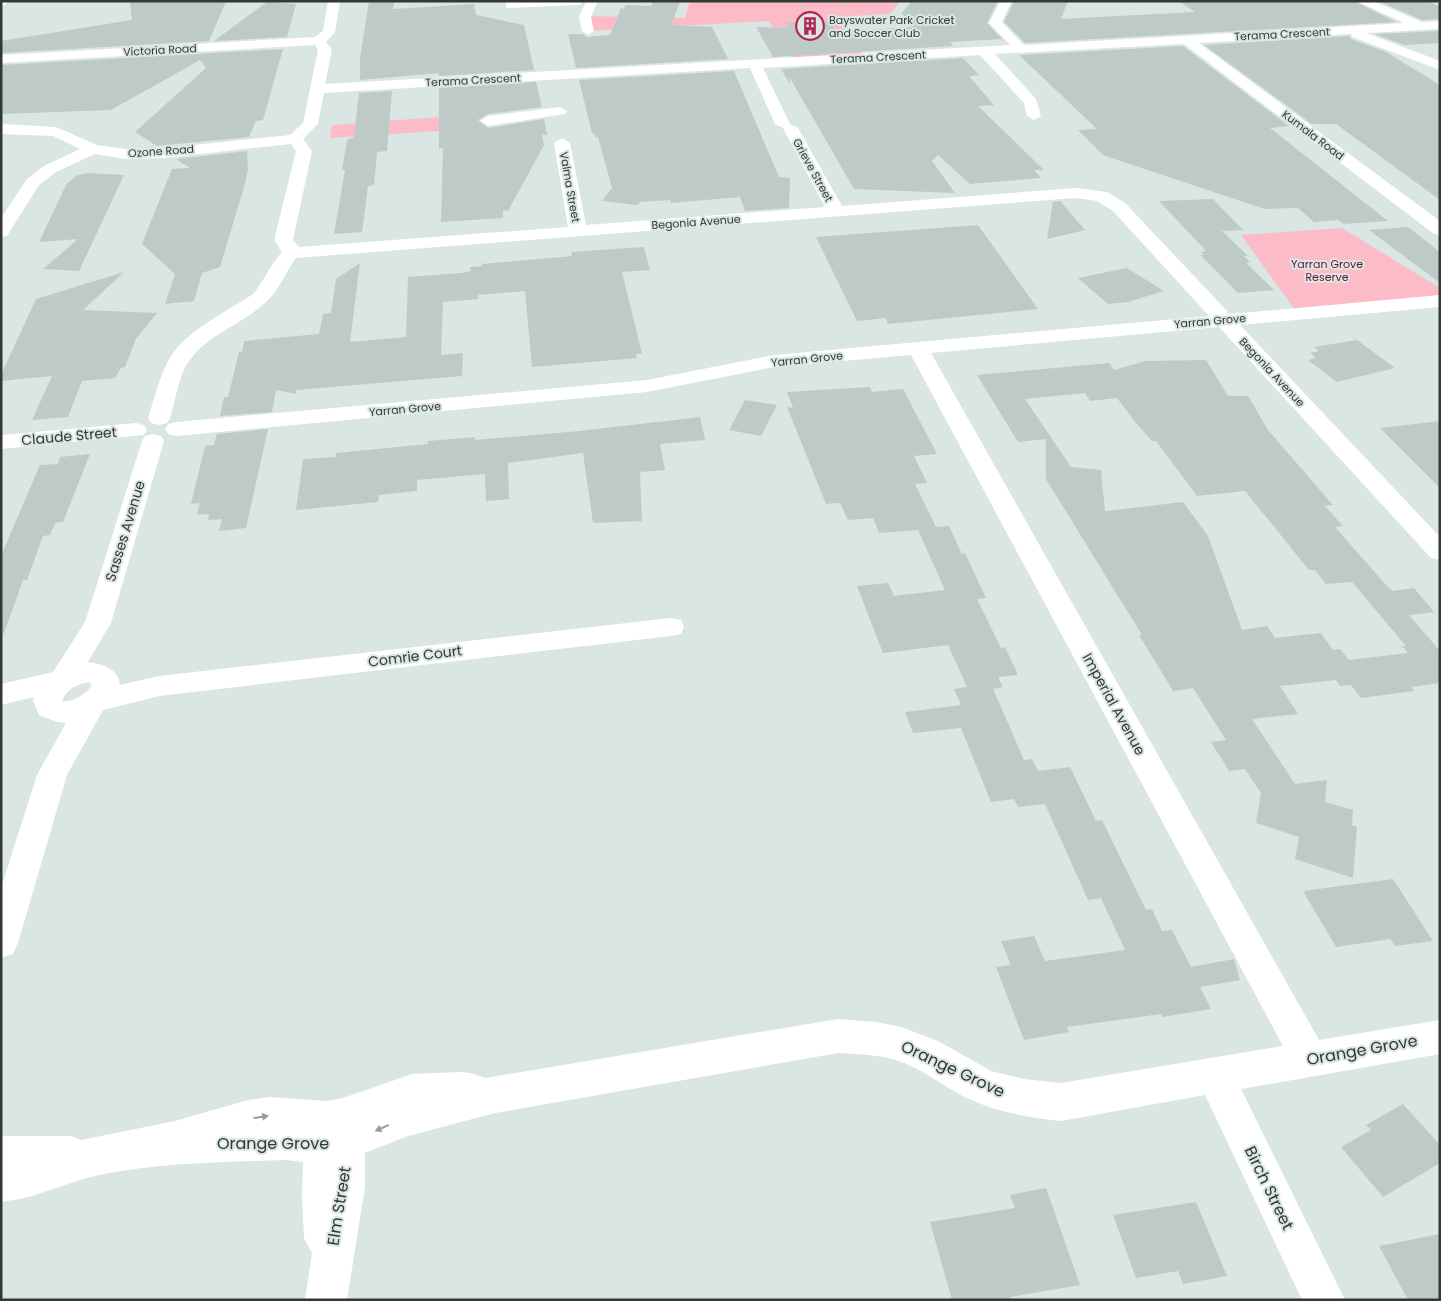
<svg xmlns="http://www.w3.org/2000/svg" width="1441" height="1301" viewBox="0 0 1441 1301" font-family="Poppins,sans-serif">
  <style>
    .green { fill: #fbbcc8 }
    .building { fill: #becac7; fill-rule: evenodd }
    .lines { fill: none; stroke-linecap: round; stroke-linejoin: round }
    .minor { fill: #fff; fill-rule: evenodd }
    .oneway { fill: #999c9b }
    .labels { text-anchor: middle; dominant-baseline: central; stroke-width: 4; stroke-linejoin: round; paint-order: stroke }
    .far-poi-label { font-size: 11px; fill: #333837; stroke: #dae6e3; text-anchor: start }
    .far-street-label { font-size: 11px; fill: #333837; stroke: #dae6e3 }
    .far-park-label { font-size: 11px; fill: #700e32; stroke: #dae6e3 }
    .street-label { font-size: 14px; fill: #333837; stroke: #dae6e3 }
    .near-street-label { font-size: 16px; fill: #333837; stroke: #dae6e3 }
  </style>
  <rect width="100%" height="100%" fill="#dae6e3"/>
  <g class="green">
    <polygon points="690,1 901,1 890,14 835,17 865,58 795,62 769,21 588,31 585,16 685,18"/>
    <polygon points="454,116 453,130 330,138 332,125"/>
    <polygon points="1342,228 1440,288 1440,301 1298,314 1241,235"/>
  </g>
  <g class="building">
    <polygon points="130,1 226,1 209,41 1,53 1,41 132,20"/>
    <polygon points="369,1 394,1 393,9 474,4 476,15 524,25 534,70 439,76 439,73 360,80 360,58"/>
    <polygon points="653,1 680,2 671,25 712,27 728,59 576,68 568,34 583,34 587,37 610,35 621,8 624,9 625,5 651,6"/>
    <polygon points="912,1 998,1 987,23 1002,39 950,42 953,46 773,57 756,27 789,28 786,23 829,21 836,32 912,27 902,13"/>
    <polygon points="1014,1 1068,1 1061,19 1195,12 1179,1 1354,1 1396,22 1025,43 1004,22"/>
    <polygon points="1378,1 1425,1 1440,6 1440,19 1422,20"/>
    <polygon points="267,2 296,4 287,37 214,41"/>
    <polygon points="1440,31 1440,43 1404,45 1375,34"/>
    <polygon points="1350,36 1351,39 1386,52 1440,85 1440,200 1336,124 1312,124 1204,45"/>
    <polygon points="1183,46 1289,126 1270,128 1388,221 1344,224 1338,220 1314,222 1298,208 1265,209 1103,155 1078,130 1097,129 1019,55"/>
    <polygon points="283,49 263,120 256,121 249,137 157,146 135,132 206,68 200,60 111,110 1,114 1,65"/>
    <polygon points="963,58 979,75 969,76 994,105 978,106 1044,170 1034,170 1041,178 970,184 938,155 932,161 955,193 854,189 790,78 790,84 781,69"/>
    <polygon points="734,71 779,177 790,178 789,208 745,211 740,197 671,203 670,200 640,202 637,205 602,201 612,188 598,137 595,137 594,133 592,133 579,80"/>
    <polygon points="536,82 542,107 488,114 478,120 488,128 544,119 547,135 542,135 544,145 508,211 503,210 503,218 441,222 443,148 439,149 439,88"/>
    <polygon points="392,91 387,151 377,152 374,185 368,186 362,232 334,234 345,170 342,170 347,140 354,137 359,93"/>
    <polygon points="247,151 248,170 244,187 220,267 202,273 194,301 165,304 175,274 142,244 172,169 190,168 176,159"/>
    <polygon points="88,173 124,175 79,271 43,269 78,239 39,242 66,185 77,175"/>
    <polygon points="1213,199 1243,230 1222,231 1248,256 1244,256 1250,262 1246,263 1274,290 1238,293 1200,255 1204,255 1201,252 1206,251 1159,201"/>
    <polygon points="1060,201 1085,230 1047,239 1053,202"/>
    <polygon points="978,225 1038,309 888,324 886,318 857,321 816,237"/>
    <polygon points="1408,227 1440,252 1440,283 1369,230"/>
    <polygon points="644,247 650,270 622,272 642,354 636,354 637,358 532,367 525,291 478,295 478,299 443,302 441,355 463,353 462,376 296,390 296,394 276,390 272,412 220,416 224,397 228,397 239,352 242,352 244,341 319,334 323,314 331,313 336,279 360,263 350,342 406,337 408,277 462,273 471,271 470,267 482,266 482,264 572,256 571,252"/>
    <polygon points="1127,268 1164,291 1128,302 1108,304 1078,278"/>
    <polygon points="124,272 83,310 157,313 136,339 125,367 121,368 115,378 82,381 68,417 32,420 52,376 1,381 1,375 36,299"/>
    <polygon points="1357,340 1395,368 1337,382 1308,360 1316,358 1310,353 1319,351 1314,347"/>
    <path d="M1206,360L1228,396H1248L1268,430L1333,505L1325,506L1343,526L1335,527L1386,585L1393,591L1414,588L1434,612L1409,615L1440,651V683L1411,687L1414,691L1361,698L1351,685L1340,686L1336,680L1280,686L1298,714L1252,719L1295,784L1327,780L1325,802L1353,810L1352,825L1357,827L1353,878L1295,859L1299,837L1256,823L1261,793L1245,769L1229,771L1211,742L1226,740L1193,688L1173,691L1139,635H1142L1046,479V439L1018,442L977,375L1109,363L1114,370L1145,361ZM1085,393L1090,401L1117,398L1136,423L1152,441H1156L1197,496L1245,491L1309,570H1315L1326,584L1352,582L1406,646H1402L1408,653L1349,660L1340,649L1333,650L1321,633L1275,638L1267,626L1242,630L1208,536L1183,502L1105,511L1101,470L1071,467L1025,399Z"/>
    <polygon points="870,387 872,392 903,389 937,454 914,456 927,483 915,484 936,527 949,526 962,554 965,553 986,598 977,599 1001,648 1005,647 1018,675 998,677 1003,687 993,689 1024,760 1032,759 1038,771 1070,767 1096,821 1102,820 1146,910 1152,909 1162,931 1172,930 1191,967 1234,959 1240,980 1200,987 1211,1009 1162,1017 1161,1014 1067,1027 1069,1032 1024,1040 996,967 1011,965 1001,941 1034,936 1045,961 1125,950 1101,898 1088,900 1045,804 1018,807 1014,799 991,802 961,728 913,733 905,712 961,705 954,689 967,687 948,645 883,653 857,586 888,583 894,596 945,590 918,530 879,533 873,518 848,520 840,503 826,504 787,407 793,408 787,392"/>
    <polygon points="745,400 777,405 761,436 729,430"/>
    <polygon points="700,417 705,440 660,444 665,470 640,472 642,521 593,523 583,453 508,463 509,499 486,501 485,474 417,480 417,491 379,495 378,502 296,510 303,459 336,457 336,453 428,444 428,441 475,437 475,440 580,431"/>
    <polygon points="1440,421 1440,488 1380,428"/>
    <polygon points="268,429 246,528 219,531 222,519 208,520 209,514 197,515 200,503 191,504 205,446 214,445 217,434"/>
    <polygon points="90,454 63,522 55,523 50,535 43,536 27,580 23,580 4,633 1,633 1,556 40,465 58,464 60,457"/>
    <polygon points="1393,879 1433,941 1395,946 1390,939 1336,947 1303,891"/>
    <polygon points="1403,1104 1440,1145 1440,1163 1383,1197 1341,1147 1371,1130 1366,1125"/>
    <polygon points="1046,1188 1080,1285 1010,1297 1011,1300 952,1300 930,1222 1015,1208 1010,1195"/>
    <polygon points="1196,1202 1227,1276 1183,1284 1178,1271 1136,1278 1113,1215"/>
    <polygon points="1440,1234 1440,1300 1408,1300 1379,1246"/>
  </g>
  <g class="lines">
    <g class="minor">
      <polygon points="1,1 10,1 1,8"/>
      <path d="M328,1H340L335,32L326,42L332,50L325,84L1010,45L989,23L1000,1H1012L1002,22L1024,45L1404,23L1356,1H1373L1422,22L1440,21V29L1366,33L1440,61V70L1352,37L1351,34L1199,43L1440,221V235L1434,234L1184,44L995,54L1036,99L1041,116L1034,120L1027,116L1024,103L980,55L763,68L790,124L798,128L842,206L1076,188L1107,192L1125,203L1230,314L1440,295V307L1240,325L1440,537V560L1431,558L1219,327L931,353L1319,1040L1440,1020V1054L1241,1089L1345,1300H1302L1205,1095L1061,1121C1029,1118 998,1112 969,1099C949,1090 932,1076 913,1067C890,1055 863,1054 838,1053L495,1113L405,1137L365,1153V1187L347,1300H305L312,1253L304,1238L302,1196L303,1162L286,1160C224,1162 165,1162 104,1174C69,1181 37,1198 1,1202V1136H71L81,1140L175,1121L248,1100L270,1097L327,1101L343,1098L412,1074L461,1072L471,1073L485,1078L838,1019L877,1022L901,1027L938,1041L991,1071L1024,1079L1061,1083L1283,1046L911,355L774,367L647,392L176,436L168,434L165,429L168,424L176,422L647,380L774,355L1209,316L1113,211L1097,201L1076,198L296,258C285,272 280,290 266,302C244,323 211,333 192,357C179,372 176,399 170,418L167,423L159,425L151,423L148,418C155,397 160,372 173,353C189,330 229,310 253,294C264,281 270,265 282,252L275,241V236L296,151L291,144L164,158L125,159L95,154L56,172L39,185L7,236L1,237V218L27,179L44,166L80,149L53,136L1,134V124L56,127L97,145L125,149L164,148L290,135L303,123L318,50L315,45L1,63V55L315,37L323,31ZM750,68L775,124L783,128L825,207L586,225L570,143L562,138L554,143L568,227L299,247L293,240L312,151L303,139L318,124L324,93Z"/>
      <polygon points="512,1 585,1 579,5 507,8 505,5 507,2"/>
      <polygon points="586,1 598,1 591,17 594,31 588,35 582,31 579,17"/>
      <polygon points="560,107 567,111 565,114 488,126 480,121 488,116"/>
      <polygon points="136,423 144,425 147,430 144,435 1,449 1,435"/>
      <path d="M153,434L161,436L164,441L111,623L88,662C101,664 119,668 120,685L159,676L671,618L681,620L684,627L681,634L671,636L159,696L103,710L67,775L18,943L13,954L1,958V888L37,775L66,723L57,722L39,715L33,701L34,697L1,705V684L53,672L85,622L142,441L145,436ZM89,682L92,686C83,695 75,702 62,701C66,689 78,684 89,682Z"/>
    </g>
  </g>
  <defs><path id="oneway-solid" d="M-6-.8H1V-3.2L6.5 0L1 3.2V.8H-6Z" transform="scale(1.25)"/></defs>
  <g class="oneway">
    <use href="#oneway-solid" transform="translate(261 1117) rotate(-8)"/>
    <use href="#oneway-solid" transform="translate(382 1128) rotate(156)"/>
  </g>
  <defs>
    <symbol id="building-ring" viewBox="-11 -11 22 22"><circle r="9.5" fill="#dae6e3" stroke="#b42557" stroke-width="1.5"/><path d="M-4-6H4V6H1V3H-1V6H-4ZM-2.5-4.3h1.7v1.8h-1.7ZM.8-4.3h1.7v1.8H.8ZM-2.5-1h1.7V.8h-1.7ZM.8-1h1.7V.8H.8Z" fill="#b42557"/></symbol>
  </defs>
  <g fill-rule="evenodd">
    <use href="#building-ring" x="794" y="10" width="32" height="32"/>
  </g>
  <g class="labels">
    <g class="far-poi-label">
      <text x="829" y="20">Bayswater Park Cricket<tspan x="829" dy="13">and Soccer Club</tspan></text>
    </g>
    <g class="far-street-label">
      <text transform="translate(1282 34) rotate(-3)">Terama Crescent</text>
      <text transform="translate(160 50) rotate(-3)">Victoria Road</text>
      <text transform="translate(878 57) rotate(-3)">Terama Crescent</text>
      <text transform="translate(473 80) rotate(-3)">Terama Crescent</text>
      <text transform="translate(1313 135) rotate(37)">Kumala Road</text>
      <text transform="translate(161 151) rotate(-4)">Ozone Road</text>
      <text transform="translate(813 170) rotate(61)">Grieve Street</text>
      <text transform="translate(570 187) rotate(80)">Valma Street</text>
      <text transform="translate(696 222) rotate(-4)">Begonia Avenue</text>
      <text transform="translate(1210 321) rotate(-5)">Yarran Grove</text>
      <text transform="translate(807 359) rotate(-6)">Yarran Grove</text>
      <text transform="translate(1272 372) rotate(47)">Begonia Avenue</text>
      <text transform="translate(405 409) rotate(-5)">Yarran Grove</text>
    </g>
    <g class="far-park-label">
      <text x="1327" y="264">Yarran Grove<tspan x="1327" dy="13">Reserve</tspan></text>
    </g>
    <g class="street-label">
      <text transform="translate(69 436) rotate(-5)">Claude Street</text>
      <text transform="translate(125 531) rotate(-73)">Sasses Avenue</text>
      <text transform="translate(415 656) rotate(-7)">Comrie Court</text>
      <text transform="translate(1114 704) rotate(61)">Imperial Avenue</text>
    </g>
    <g class="near-street-label">
      <text transform="translate(1362 1050) rotate(-10)">Orange Grove</text>
      <text transform="translate(953 1069) rotate(25)">Orange Grove</text>
      <text x="273" y="1143">Orange Grove</text>
      <text transform="translate(1269 1188) rotate(64)">Birch Street</text>
      <text transform="translate(339 1206) rotate(-81)">Elm Street</text>
    </g>
  </g>
  <rect width="1441" height="1301" fill="none" stroke="#333837" stroke-width="5"/>
</svg>
